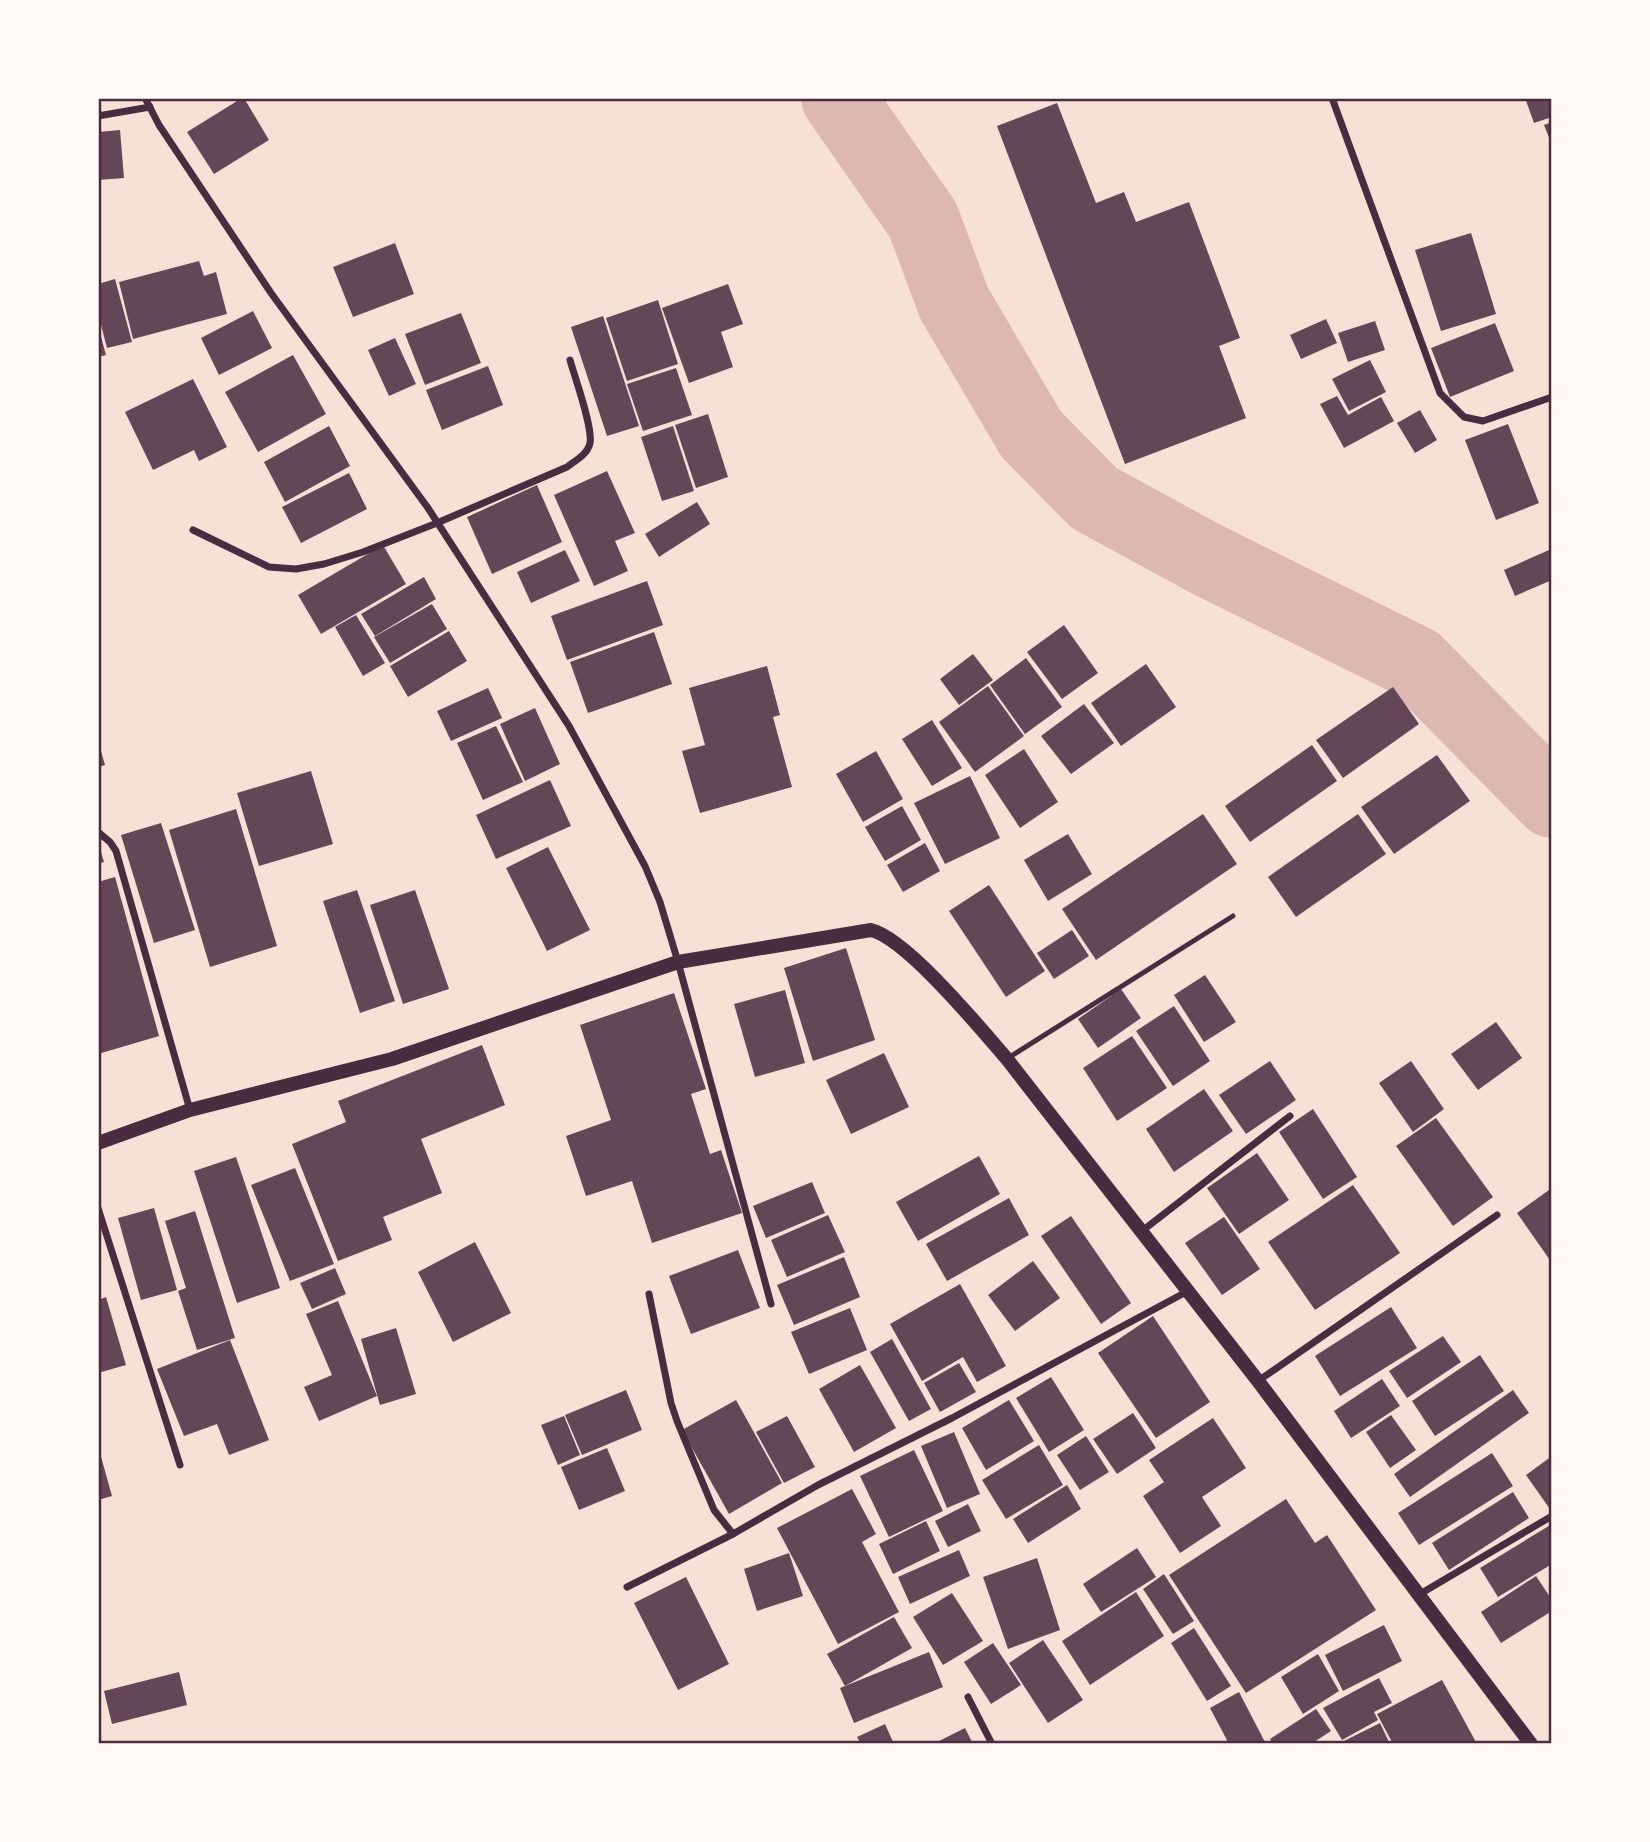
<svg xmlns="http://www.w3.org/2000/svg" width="1650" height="1842" viewBox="0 0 1650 1842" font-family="Barlow,sans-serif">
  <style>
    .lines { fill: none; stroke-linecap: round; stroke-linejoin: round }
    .river { stroke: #dcb8b0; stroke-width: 74 }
    .building { fill: #644757 }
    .service { stroke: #4a2c40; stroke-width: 5 }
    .minor { stroke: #4a2c40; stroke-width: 7 }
    .secondary { stroke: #4a2c40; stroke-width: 14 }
    .neatline { fill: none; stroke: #4a2c40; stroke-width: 2.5 }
  </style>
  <rect width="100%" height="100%" fill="#f7e1d7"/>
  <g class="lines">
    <polyline class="river" points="838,98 923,220 954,303 1031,434 1094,498 1206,559 1416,663 1552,801"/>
  </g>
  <g class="building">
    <polygon points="242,98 244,98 269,140 214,174 187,132"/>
    <polygon points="1525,98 1552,98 1552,117 1534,123"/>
    <polygon points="1057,103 1096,203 1124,192 1136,222 1189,202 1240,338 1219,346 1246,418 1125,464 997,126"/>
    <polygon points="1552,122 1552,145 1544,125"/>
    <polygon points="120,130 124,178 98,180 98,132"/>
    <polygon points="1471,233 1496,314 1441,331 1415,250"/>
    <polygon points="395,243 414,294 353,317 333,267"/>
    <polygon points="199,261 204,276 216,272 227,314 133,339 119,282"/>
    <polygon points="115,279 132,342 107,348 98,313 98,284"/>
    <polygon points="728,284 743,324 721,332 733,367 689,383 662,308"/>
    <polygon points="658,300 678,364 627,381 606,318"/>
    <polygon points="253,311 272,348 219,375 201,338"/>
    <polygon points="461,313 481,363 425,385 405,334"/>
    <polygon points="603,316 639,426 607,436 571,327"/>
    <polygon points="1326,319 1337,343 1301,359 1290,335"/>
    <polygon points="1375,321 1385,350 1348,362 1338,333"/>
    <polygon points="1495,323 1514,371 1450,397 1431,348"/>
    <polygon points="98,326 106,355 98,357"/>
    <polygon points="395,338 416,384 389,396 368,350"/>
    <polygon points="293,355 326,414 258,452 225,392"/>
    <polygon points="1370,360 1386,392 1349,411 1332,379"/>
    <polygon points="488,366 503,405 442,430 426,390"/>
    <polygon points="676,368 692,415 643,431 627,384"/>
    <polygon points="193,379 227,447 199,461 194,450 153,470 125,412"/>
    <polygon points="1337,396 1348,415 1381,397 1394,421 1344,448 1320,404"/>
    <polygon points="1420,410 1437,440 1415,453 1397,423"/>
    <polygon points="708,414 728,477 696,488 675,425"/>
    <polygon points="1508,424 1539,503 1496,520 1465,440"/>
    <polygon points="329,426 350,466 285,502 264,462"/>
    <polygon points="673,426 694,491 662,501 641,437"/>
    <polygon points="607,471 635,533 615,541 628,571 594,586 554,495"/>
    <polygon points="349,473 367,509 301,543 282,507"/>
    <polygon points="537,485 562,542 492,574 467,517"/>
    <polygon points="697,502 710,524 659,557 645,534"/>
    <polygon points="383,545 406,584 321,634 298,595"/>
    <polygon points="565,550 580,581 531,603 517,572"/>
    <polygon points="1549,550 1552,556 1552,580 1515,596 1504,570"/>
    <polygon points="424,577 436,599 375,636 361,614"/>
    <polygon points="647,581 663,625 567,660 551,616"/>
    <polygon points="432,604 447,629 390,663 374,637"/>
    <polygon points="356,615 385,663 363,676 335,627"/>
    <polygon points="1064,625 1098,673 1062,699 1027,652"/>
    <polygon points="449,631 467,661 408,697 390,666"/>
    <polygon points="654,632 672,684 588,713 570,662"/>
    <polygon points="973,654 993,680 959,705 940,679"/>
    <polygon points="1026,658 1062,707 1025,734 990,685"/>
    <polygon points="1146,664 1176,707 1121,746 1091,703"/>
    <polygon points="767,666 780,715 773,717 792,787 700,813 682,751 705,745 689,688"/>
    <polygon points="988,686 1024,736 975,772 939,722"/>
    <polygon points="1393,687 1419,724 1343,778 1316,740"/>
    <polygon points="488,688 502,718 451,741 437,711"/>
    <polygon points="1084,704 1114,743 1071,774 1041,736"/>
    <polygon points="535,708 560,764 525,781 500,724"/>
    <polygon points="932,720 962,768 932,786 902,739"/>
    <polygon points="496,726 523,782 483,800 457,743"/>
    <polygon points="98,741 105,765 98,767"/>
    <polygon points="1312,745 1337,781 1250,842 1225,806"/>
    <polygon points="1024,749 1058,802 1020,828 985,775"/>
    <polygon points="876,751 903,799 863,822 836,774"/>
    <polygon points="1437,755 1470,801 1394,854 1361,807"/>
    <polygon points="311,771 333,844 259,866 237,793"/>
    <polygon points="970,776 1000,838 945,864 914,803"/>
    <polygon points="550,780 571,826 496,859 476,815"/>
    <polygon points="902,806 921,840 885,861 865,827"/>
    <polygon points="236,809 277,946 210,967 169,830"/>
    <polygon points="1203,814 1237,864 1096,960 1062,909"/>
    <polygon points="1358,814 1386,854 1296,917 1268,877"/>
    <polygon points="161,823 195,930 154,943 121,835"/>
    <polygon points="1068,834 1092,874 1048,901 1024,860"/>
    <polygon points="98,842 104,862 98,864"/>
    <polygon points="925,843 940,871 903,892 887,865"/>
    <polygon points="548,847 590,930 547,951 506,868"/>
    <polygon points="115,877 159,1036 98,1054 98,882"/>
    <polygon points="989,885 1045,971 1006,997 949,911"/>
    <polygon points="357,890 395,1001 360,1013 323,901"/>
    <polygon points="415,890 449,989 403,1004 370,905"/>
    <polygon points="1072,930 1089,956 1054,979 1037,953"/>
    <polygon points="846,948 875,1040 813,1061 784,968"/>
    <polygon points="1205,975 1236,1022 1204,1042 1174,995"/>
    <polygon points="1121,989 1141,1018 1098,1048 1078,1019"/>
    <polygon points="785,990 805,1063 755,1077 734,1004"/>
    <polygon points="674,993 706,1089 691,1094 710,1154 721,1150 742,1213 652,1243 632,1181 586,1196 566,1136 611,1120 580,1025"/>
    <polygon points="1174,1006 1210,1061 1173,1086 1136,1031"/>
    <polygon points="1496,1022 1522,1058 1478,1090 1451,1054"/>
    <polygon points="1132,1036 1167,1088 1117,1121 1083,1068"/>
    <polygon points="482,1045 505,1105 421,1139 442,1193 383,1217 392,1240 338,1261 292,1144 346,1122 338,1101"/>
    <polygon points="884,1053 909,1107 851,1134 826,1080"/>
    <polygon points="1270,1061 1296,1100 1246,1134 1219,1095"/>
    <polygon points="1411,1061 1444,1109 1413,1132 1379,1083"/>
    <polygon points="1204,1089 1233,1131 1174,1172 1146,1129"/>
    <polygon points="1313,1109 1357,1177 1323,1199 1279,1132"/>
    <polygon points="1436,1118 1493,1197 1453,1226 1396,1146"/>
    <polygon points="1257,1153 1289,1200 1239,1234 1207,1188"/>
    <polygon points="979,1156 1000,1194 918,1241 896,1202"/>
    <polygon points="236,1157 280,1288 237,1303 194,1171"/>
    <polygon points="295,1168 334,1264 290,1281 251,1185"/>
    <polygon points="812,1182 825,1213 766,1238 753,1206"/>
    <polygon points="1353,1185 1400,1253 1315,1310 1268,1242"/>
    <polygon points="1549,1190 1552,1194 1552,1263 1517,1213"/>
    <polygon points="1009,1198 1029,1235 947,1281 926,1244"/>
    <polygon points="154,1208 177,1290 141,1300 118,1218"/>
    <polygon points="195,1211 235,1338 197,1350 178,1291 186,1288 165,1221"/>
    <polygon points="828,1215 845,1252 787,1277 771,1240"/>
    <polygon points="1071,1216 1131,1303 1101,1324 1041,1236"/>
    <polygon points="1224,1217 1260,1269 1222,1295 1185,1243"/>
    <polygon points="475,1242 511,1313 453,1342 418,1272"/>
    <polygon points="738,1250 760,1308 691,1334 669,1276"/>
    <polygon points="844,1257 860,1297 794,1325 777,1285"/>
    <polygon points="1033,1261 1060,1298 1015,1331 988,1295"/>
    <polygon points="335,1268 346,1294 312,1309 300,1283"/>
    <polygon points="960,1284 1006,1366 977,1382 963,1357 922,1381 890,1324"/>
    <polygon points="106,1297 126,1365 98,1373 98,1300"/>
    <polygon points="338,1301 377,1396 319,1421 304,1387 332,1375 306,1314"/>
    <polygon points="1391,1307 1417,1348 1340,1396 1315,1356"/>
    <polygon points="850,1308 867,1350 809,1374 791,1332"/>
    <polygon points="1153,1316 1210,1402 1156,1438 1098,1353"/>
    <polygon points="396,1328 416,1394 380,1405 361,1339"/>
    <polygon points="1443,1336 1461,1362 1407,1398 1389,1371"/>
    <polygon points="892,1339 931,1409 909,1421 870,1352"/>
    <polygon points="230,1340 269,1440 229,1455 217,1424 184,1436 157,1369"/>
    <polygon points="1480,1355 1504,1391 1435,1436 1412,1401"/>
    <polygon points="959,1363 976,1392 940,1412 924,1383"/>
    <polygon points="860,1365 896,1428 854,1452 819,1389"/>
    <polygon points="1051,1377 1084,1430 1049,1452 1016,1398"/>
    <polygon points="1382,1379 1400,1406 1351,1438 1334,1411"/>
    <polygon points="626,1390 642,1430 582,1455 565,1415"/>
    <polygon points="1513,1390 1529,1413 1410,1497 1394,1474"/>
    <polygon points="736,1400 782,1483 729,1514 682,1430"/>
    <polygon points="1009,1400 1034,1441 986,1470 962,1428"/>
    <polygon points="1133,1413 1156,1448 1117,1474 1093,1439"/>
    <polygon points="1391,1415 1416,1450 1390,1468 1366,1432"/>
    <polygon points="564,1416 580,1455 558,1465 541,1425"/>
    <polygon points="787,1416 815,1467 784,1483 756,1432"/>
    <polygon points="1213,1418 1246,1468 1202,1497 1221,1526 1180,1553 1143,1496 1164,1482 1149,1460"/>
    <polygon points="954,1432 980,1494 947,1508 921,1446"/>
    <polygon points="1086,1436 1109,1472 1080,1490 1057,1455"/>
    <polygon points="1039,1445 1063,1485 1006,1519 982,1480"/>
    <polygon points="98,1446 112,1496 98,1500"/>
    <polygon points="607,1448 625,1491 579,1510 561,1467"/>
    <polygon points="914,1450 943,1511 889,1537 860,1476"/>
    <polygon points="1492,1453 1513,1486 1419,1545 1398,1513"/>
    <polygon points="1552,1456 1552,1512 1526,1475"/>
    <polygon points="1067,1485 1081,1509 1028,1543 1013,1519"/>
    <polygon points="852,1489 876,1534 862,1542 899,1612 838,1644 777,1528"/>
    <polygon points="1513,1492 1529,1518 1449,1570 1432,1543"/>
    <polygon points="1286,1499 1315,1543 1327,1535 1376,1610 1246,1693 1169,1575"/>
    <polygon points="968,1504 981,1531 948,1547 935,1521"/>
    <polygon points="926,1521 940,1551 893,1574 879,1544"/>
    <polygon points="1552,1524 1552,1564 1498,1597 1480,1568"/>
    <polygon points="1137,1548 1156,1577 1101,1612 1083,1584"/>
    <polygon points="959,1550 970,1576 910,1604 898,1577"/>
    <polygon points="789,1553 803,1596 757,1611 744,1569"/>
    <polygon points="1037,1558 1060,1630 1008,1649 983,1577"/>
    <polygon points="1164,1574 1194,1621 1173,1634 1143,1589"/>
    <polygon points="1536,1576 1552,1600 1552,1611 1501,1643 1481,1612"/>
    <polygon points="686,1577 729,1664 678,1690 634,1603"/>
    <polygon points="1136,1592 1164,1636 1090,1685 1062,1641"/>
    <polygon points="952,1593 983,1641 943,1665 913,1617"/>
    <polygon points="894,1617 912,1648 845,1686 827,1654"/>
    <polygon points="1384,1625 1402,1661 1343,1691 1325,1655"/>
    <polygon points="1194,1628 1231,1686 1207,1701 1171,1643"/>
    <polygon points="1043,1640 1083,1700 1048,1723 1009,1663"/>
    <polygon points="993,1643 1021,1685 991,1704 964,1662"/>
    <polygon points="929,1652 943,1687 854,1723 840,1688"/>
    <polygon points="1318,1654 1339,1691 1303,1714 1281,1677"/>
    <polygon points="179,1672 187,1705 112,1724 104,1691"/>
    <polygon points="1379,1678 1392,1703 1374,1712 1378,1720 1342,1740 1323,1708"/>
    <polygon points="1442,1680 1477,1744 1393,1744 1377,1714"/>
    <polygon points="1239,1692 1266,1744 1229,1744 1210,1708"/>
    <polygon points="1316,1709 1331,1731 1311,1744 1273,1744 1270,1739"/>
    <polygon points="1380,1723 1390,1744 1338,1744"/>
    <polygon points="885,1724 894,1744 861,1744 857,1737"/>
    <polygon points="965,1728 973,1744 933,1744"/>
  </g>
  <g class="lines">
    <polyline class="service" points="1008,1058 1233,916"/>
    <g class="minor">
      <polyline points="145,98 159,125 271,293 428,508 569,726 645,866 660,902 678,962 771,1304"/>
      <polyline points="1332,98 1440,393 1464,417 1483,421 1552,397"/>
      <polyline points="98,116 150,107"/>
      <path d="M193,530L269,567L296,569L324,564L363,552L437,523L567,467C575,461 588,454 590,443C593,427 575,378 570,360"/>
      <polyline points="98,832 110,842 116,851 190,1110"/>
      <polyline points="98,1208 180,1465"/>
      <polyline points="1142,1231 1290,1116"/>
      <polyline points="649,1294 671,1403 677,1421 714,1510 733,1534 818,1485 952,1418 1188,1291"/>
      <polyline points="1258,1381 1497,1215"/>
      <polyline points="627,1587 733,1534"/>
      <polyline points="1420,1594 1552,1516"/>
      <polyline points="968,1697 992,1744"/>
    </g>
    <path class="secondary" d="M98,1143L190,1110L392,1059L678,962L871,930C906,938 981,1029 1007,1059L1258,1381L1531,1744"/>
  </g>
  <rect width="1650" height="1842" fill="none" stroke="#fffaf5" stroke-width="200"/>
  <rect x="100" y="100" width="1450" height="1642" class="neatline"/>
</svg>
